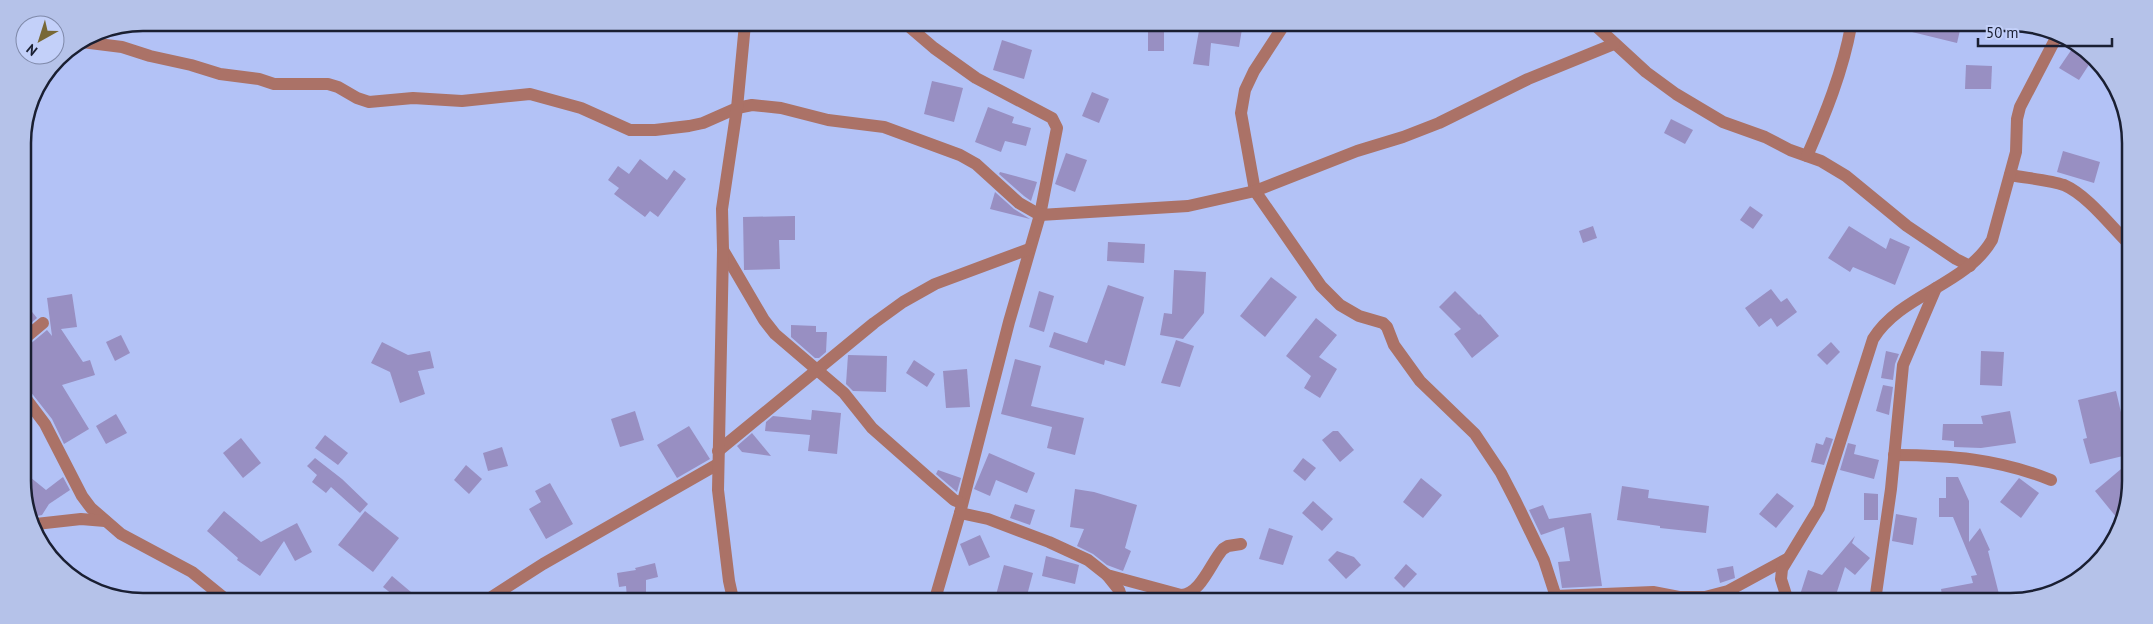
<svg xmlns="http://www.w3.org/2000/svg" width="2153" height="624" viewBox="0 0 2153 624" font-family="'PT Sans',sans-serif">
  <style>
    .building { fill: #988fc2 }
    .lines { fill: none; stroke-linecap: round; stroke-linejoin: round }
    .minor { stroke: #ab7267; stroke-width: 12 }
    .rim { fill: none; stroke: #1a1f32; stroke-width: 2.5 }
  </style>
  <rect width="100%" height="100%" fill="#b3c2f6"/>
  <g class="building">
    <polygon points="1200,25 1242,29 1239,47 1211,43 1209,66 1193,64"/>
    <polygon points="1913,26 1961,26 1957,43 1912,32"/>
    <rect x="1148" y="29" width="16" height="22"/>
    <polygon points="1002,40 1032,50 1024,79 993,70"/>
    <polygon points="2074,46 2094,57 2079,80 2059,68"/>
    <polygon points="1966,65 1992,66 1991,89 1965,89"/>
    <polygon points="932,81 963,88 954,122 924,114"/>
    <polygon points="1092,92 1109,99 1099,123 1082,116"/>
    <polygon points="988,107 1014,117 1012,123 1031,128 1026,146 1005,141 1001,152 975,142"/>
    <polygon points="1671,119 1693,130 1685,144 1664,133"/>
    <polygon points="2063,151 2100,162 2094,183 2057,172"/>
    <polygon points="1066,153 1087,160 1075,192 1055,184"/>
    <polygon points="640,159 667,180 674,170 686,179 658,217 650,211 645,217 614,194 619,188 608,180 618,166 629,174"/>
    <polygon points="1000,172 1037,182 1031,201 1024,196 999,174"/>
    <polygon points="995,192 1014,209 1030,219 990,209"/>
    <polygon points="1750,206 1763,215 1753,229 1740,220"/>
    <polygon points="795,216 795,240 779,240 780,269 744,270 743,217"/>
    <polygon points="1593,226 1597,238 1583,243 1579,231"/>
    <polygon points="1849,226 1886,249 1890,238 1910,247 1895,285 1853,267 1850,272 1828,258"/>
    <polygon points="1108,242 1145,244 1144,263 1107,261"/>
    <polygon points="1174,270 1206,272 1204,313 1183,339 1160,335 1164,313 1172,314"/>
    <polygon points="1271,277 1297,297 1265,337 1240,316"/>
    <polygon points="1108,285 1144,297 1125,366 1105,360 1104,365 1049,347 1054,332 1087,343"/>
    <polygon points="1771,289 1781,302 1787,298 1797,312 1777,327 1771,318 1759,327 1745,308"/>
    <polygon points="1039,291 1054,296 1044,332 1029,327"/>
    <polygon points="1455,291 1479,315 1480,314 1499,336 1472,358 1454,334 1461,329 1439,307"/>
    <polygon points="72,294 77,327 61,329 83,362 90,360 95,375 62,385 89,429 64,444 52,419 30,391 24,388 24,347 29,345 47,330 52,336 47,298"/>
    <polygon points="24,302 37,318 24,329"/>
    <polygon points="1316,318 1337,335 1319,357 1337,369 1320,398 1304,388 1311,376 1286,356"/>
    <polygon points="791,325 816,326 816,332 827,332 826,352 819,358 815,358 791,337"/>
    <polygon points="121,335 130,353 115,361 106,342"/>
    <polygon points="1176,340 1194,346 1180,387 1161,383"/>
    <polygon points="382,342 408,355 430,351 434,368 418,371 425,394 400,403 390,372 371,363"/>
    <polygon points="1831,342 1840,352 1827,365 1817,355"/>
    <polygon points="1886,351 1899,354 1895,364 1893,380 1881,378"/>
    <polygon points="1981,351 2004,352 2002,386 1980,385"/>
    <polygon points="848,355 887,356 886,392 853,391 846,384"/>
    <polygon points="1015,359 1041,366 1031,406 1084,418 1075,455 1047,448 1052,427 1001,414"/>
    <polygon points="914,360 935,374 927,387 906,373"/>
    <polygon points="967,369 970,407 946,408 943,371"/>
    <polygon points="1883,385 1893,387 1889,415 1876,411"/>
    <polygon points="2116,391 2127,438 2127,455 2090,464 2083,439 2087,438 2078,400"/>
    <polygon points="812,410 841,413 837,454 808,451 810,435 765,431 766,422 773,416 811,420"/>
    <polygon points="635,411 644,440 620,447 611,419"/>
    <polygon points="2010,411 2016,443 1981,448 1954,447 1954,441 1942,440 1943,424 1983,424 1981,416"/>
    <polygon points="116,414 127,433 106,444 96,426"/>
    <polygon points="689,426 710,459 677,478 657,445"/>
    <polygon points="1333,431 1338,431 1354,450 1340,462 1322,440"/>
    <polygon points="752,433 771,456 742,452 737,446"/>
    <polygon points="325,435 348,453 338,465 315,448"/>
    <polygon points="1826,437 1833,439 1824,465 1811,462 1816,443 1823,445"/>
    <polygon points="241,438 261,463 243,478 223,453"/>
    <polygon points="1848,443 1856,445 1854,454 1879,460 1874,479 1840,470"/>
    <polygon points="502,447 508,466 488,471 483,453"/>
    <polygon points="989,453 1035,473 1027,493 996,480 990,496 974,489"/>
    <polygon points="315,458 342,479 368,504 360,513 331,487 326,493 312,482 317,475 307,466"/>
    <polygon points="1303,458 1316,468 1305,481 1293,471"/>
    <polygon points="2127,464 2126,510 2117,518 2095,491"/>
    <polygon points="466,465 482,479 469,494 454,480"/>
    <polygon points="938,470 961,478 957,492 936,474"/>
    <polygon points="25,473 46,490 63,477 70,490 49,504 42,515 32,517 25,504"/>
    <polygon points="1946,477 1958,477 1969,501 1969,542 1980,528 1990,550 1988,551 2000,598 1986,601 1943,601 1941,589 1973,583 1971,576 1977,575 1953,517 1939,517 1939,498 1946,498"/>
    <polygon points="1421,478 1442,495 1423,518 1403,502"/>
    <polygon points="2019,478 2039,493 2021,518 2000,502"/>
    <polygon points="550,483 573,524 546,539 529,509 541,502 535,491"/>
    <polygon points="1622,486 1649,490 1648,498 1709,506 1706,533 1660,528 1660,526 1617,520"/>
    <polygon points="1075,489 1094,492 1137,505 1125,548 1131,551 1123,571 1107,565 1093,554 1077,546 1084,529 1070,527"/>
    <polygon points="1777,493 1794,506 1776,528 1759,514"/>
    <polygon points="1864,493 1878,494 1878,520 1864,520"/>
    <polygon points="1313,501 1333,519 1322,531 1302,513"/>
    <polygon points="1015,504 1035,510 1030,525 1010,518"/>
    <polygon points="1543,505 1549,519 1591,513 1602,586 1562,588 1558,562 1570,561 1564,527 1541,535 1529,510"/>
    <polygon points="224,511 261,542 297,523 312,552 295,561 284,541 260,576 237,560 238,558 207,531"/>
    <polygon points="365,511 399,538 373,572 338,545"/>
    <polygon points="1896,514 1917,518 1913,545 1892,541"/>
    <polygon points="1269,528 1293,536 1283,565 1259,559"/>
    <polygon points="980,535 990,557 969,566 960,544"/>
    <polygon points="1855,536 1852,543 1870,558 1855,575 1845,567 1834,601 1798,601 1808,570 1822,575"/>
    <polygon points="1337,551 1354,557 1361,565 1346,579 1328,560"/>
    <polygon points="1046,556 1079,565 1075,584 1042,576"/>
    <polygon points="655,563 658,577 646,580 646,599 627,598 626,586 619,587 617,573 636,570 635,568"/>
    <polygon points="1406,564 1417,574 1404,588 1394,578"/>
    <polygon points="1004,565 1033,573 1026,599 1012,599 996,595"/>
    <polygon points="1733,566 1735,578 1720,583 1717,569"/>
    <polygon points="392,576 418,598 397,598 383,587"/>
  </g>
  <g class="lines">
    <g class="minor">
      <polyline points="906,24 934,48 976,78 1052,118 1057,128 1040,215 1009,322 960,513 935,599"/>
      <polyline points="1284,25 1254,71 1245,90 1241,113 1255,191 1321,286 1340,305 1359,316 1383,323 1387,327 1394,345 1420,381 1475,434 1501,473 1516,502 1544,560 1557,600"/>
      <polyline points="1596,26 1646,72 1676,94 1723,122 1765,137 1790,150 1821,161 1846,176 1907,226 1956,259 1970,266"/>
      <polyline points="82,42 122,47 150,56 191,65 220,74 259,79 274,84 328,84 338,87 357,98 369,102 413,98 462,101 530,94 581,108 630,130 655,130 689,126 703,123 737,108 752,105 781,108 828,120 884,127 960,155 976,164 1019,203 1040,215 1188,206 1255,191 1357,151 1403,137 1439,123 1528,79 1614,44"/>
      <path d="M1807,156C1825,115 1843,71 1851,26"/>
      <path d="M2010,175C2025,178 2050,180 2064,185C2087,195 2110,225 2128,243"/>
      <polyline points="723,250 764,320 775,334 844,393 872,428 932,481 954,500 961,503"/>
      <polyline points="24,339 43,323"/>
      <polyline points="24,396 45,424 82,496 91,508 121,534 192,572 224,598"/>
      <polyline points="718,451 874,323 903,302 935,284 1029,249"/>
      <path d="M1894,455C1950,455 1999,459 2051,480"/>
      <path d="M960,513L988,519L1049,542L1088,560L1107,575L1181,595C1201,594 1211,562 1223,549L1228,546L1241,544"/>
      <polyline points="36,524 81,519 105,521"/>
      <polyline points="1107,575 1119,590 1122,599"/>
      <polyline points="1555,596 1653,592 1679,597 1705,597 1728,591 1787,559"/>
      <polyline points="490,598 543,564 718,464"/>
      <polyline points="733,599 729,581 718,490 723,250 722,209 737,108 745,24"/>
      <path d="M1788,601L1781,579L1782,569L1819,508L1873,339C1901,294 1965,286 1992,240L2016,152L2017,119L2020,107L2057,36"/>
      <polyline points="1875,601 1891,489 1903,365 1936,288"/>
    </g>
  </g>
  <path d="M0 0H2153V624H0ZM143 31H2010A112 112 0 0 1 2122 143V481A112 112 0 0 1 2010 593H143A112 112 0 0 1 31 481V143A112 112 0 0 1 143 31Z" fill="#b5c2e9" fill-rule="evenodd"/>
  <path class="rim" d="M143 31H2010A112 112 0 0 1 2122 143V481A112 112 0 0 1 2010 593H143A112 112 0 0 1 31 481V143A112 112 0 0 1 143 31Z"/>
  <g transform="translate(40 40) rotate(219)"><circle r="24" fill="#c3d0f9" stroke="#7f89a9"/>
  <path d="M0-4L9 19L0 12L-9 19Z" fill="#786836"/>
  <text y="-8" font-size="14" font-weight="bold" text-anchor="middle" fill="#1a1f32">N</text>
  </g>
  <path d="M1978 38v8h134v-8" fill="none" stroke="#1a1f32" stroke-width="2.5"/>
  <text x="1986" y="38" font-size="15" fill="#1a1f32" stroke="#c3d0f9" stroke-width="4" paint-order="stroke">50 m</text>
</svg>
